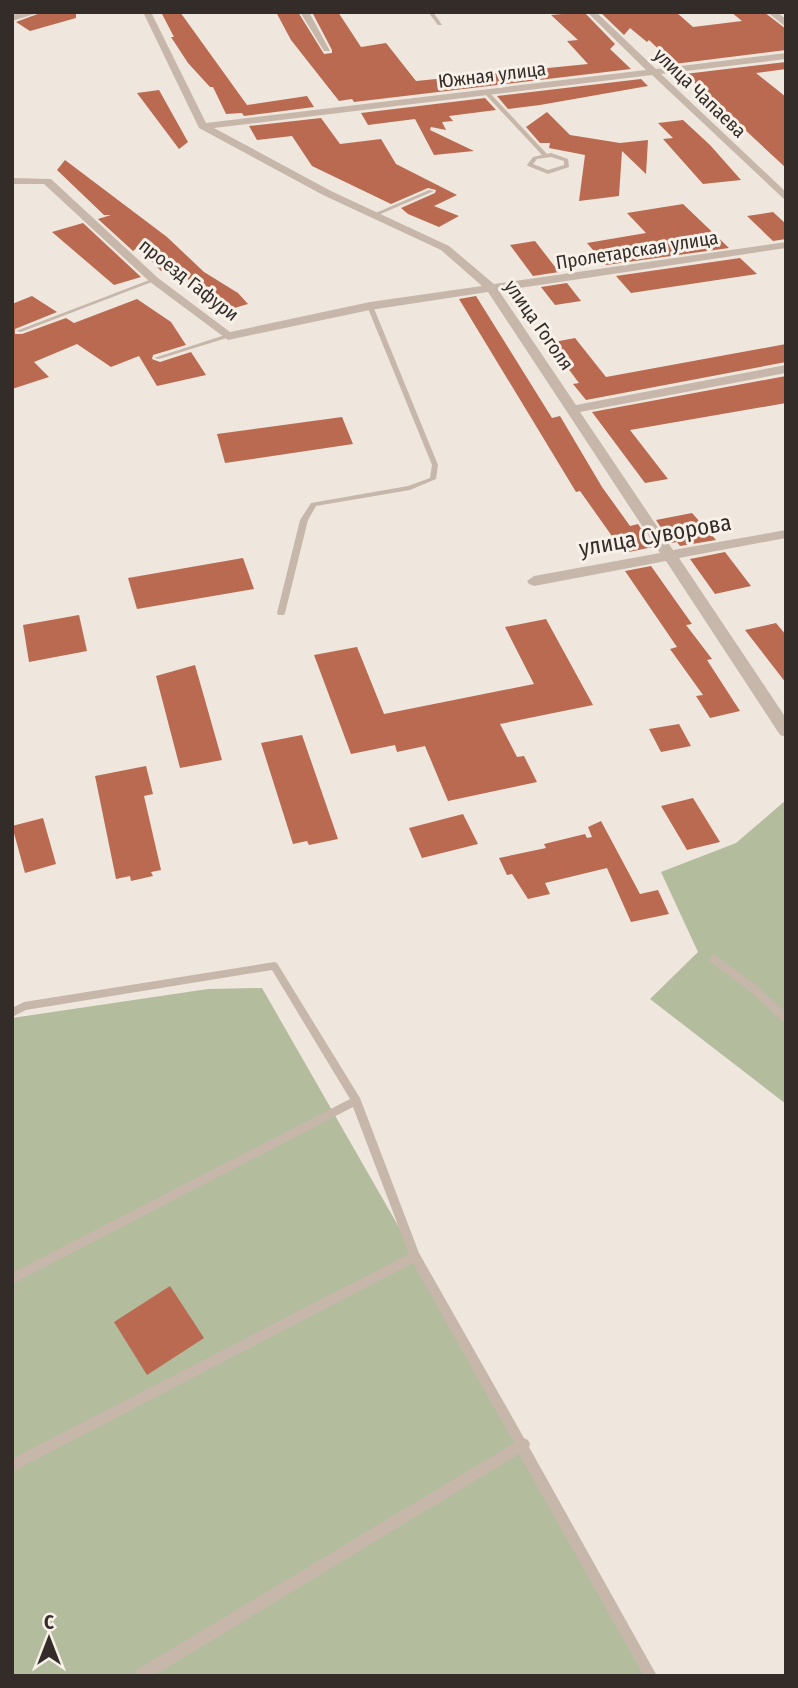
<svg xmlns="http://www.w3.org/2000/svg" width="798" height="1688" viewBox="0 0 798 1688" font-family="'Fira Sans Condensed',sans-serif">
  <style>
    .green { fill: #b3bd9e }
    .building { fill: #b96a51 }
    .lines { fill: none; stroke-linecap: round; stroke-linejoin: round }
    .lane { fill: #c6b7aa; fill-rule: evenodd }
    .street { fill: #c6b7aa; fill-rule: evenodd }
    .labels { text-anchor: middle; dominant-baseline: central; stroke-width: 6; stroke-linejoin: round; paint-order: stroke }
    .far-street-label { font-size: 19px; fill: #342c29; stroke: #f7f1e9 }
    .street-label { font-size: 23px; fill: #342c29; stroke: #f7f1e9 }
  </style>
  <rect width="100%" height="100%" fill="#efe7dd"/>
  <g class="green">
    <polygon points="786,800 786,1104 650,999 698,952 661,872 736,843"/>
    <polygon points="262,988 656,1676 12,1676 12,1018 208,989"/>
  </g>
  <g class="building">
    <polygon points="43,12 76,12 76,18 30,31 16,22"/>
    <polygon points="161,12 180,12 247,105 307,96 314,107 244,116 242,113 226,114 213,87 210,87 188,63 171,37 174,37"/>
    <polygon points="276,12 298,12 324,54 332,53 332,50 312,12 338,12 361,47 386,43 416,81 588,64 567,41 578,40 551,15 584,12 615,44 610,49 631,69 354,102 352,99 339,101 291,40"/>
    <polygon points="600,12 676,12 693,27 742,21 731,12 764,12 786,29 786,50 674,64 649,40 647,42 630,28 624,35"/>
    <polygon points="786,62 786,69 756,73 786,97 786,168 685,74"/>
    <polygon points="641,79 648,86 540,105 508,109 497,96"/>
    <polygon points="159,90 188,142 179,149 137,93"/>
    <polygon points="485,98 496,110 449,116 453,121 442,122 446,130 431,127 430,130 474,151 434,155 415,119 368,125 361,113"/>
    <polygon points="547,112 570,135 620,143 648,140 646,174 622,151 619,196 579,201 585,155 549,148 550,143 540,143 526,127"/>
    <polygon points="321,118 340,144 381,139 396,164 457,195 434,206 459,216 439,227 408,214 401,208 435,193 436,190 428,188 391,204 312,166 292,136 257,140 249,126"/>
    <polygon points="683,120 710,145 741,180 703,184 663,139 673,138 658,123"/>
    <polygon points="65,160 167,237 204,272 238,293 248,304 224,311 201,288 171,268 161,271 138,247 133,251 98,219 111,215 104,215 57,170"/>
    <polygon points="683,204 729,248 606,265 587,243 646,233 627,213"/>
    <polygon points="773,212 786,224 786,239 773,241 747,216"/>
    <polygon points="83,223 141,277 114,285 52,232"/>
    <polygon points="535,241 559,272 533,276 510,245"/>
    <polygon points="740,258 757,274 631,293 616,276"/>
    <polygon points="567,283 581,301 555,305 541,287"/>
    <polygon points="32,296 57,312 15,329 15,334 22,334 66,318 74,323 137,299 171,322 186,345 153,355 152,359 160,362 191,352 206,375 157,386 139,356 111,367 77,344 34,362 49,377 12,389 12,304"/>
    <polygon points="476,296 552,418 560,416 602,487 630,526 638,524 653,547 624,553 580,491 576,492 459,299"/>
    <polygon points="575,338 606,377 786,344 786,362 586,400 573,384 579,383 549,343"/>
    <polygon points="786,376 786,403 630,430 668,479 645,483 592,412"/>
    <polygon points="342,417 353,444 225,463 217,434"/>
    <polygon points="692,513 716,540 680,546 677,542 671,543 656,520"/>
    <polygon points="725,552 751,586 715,594 690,559"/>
    <polygon points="243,558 254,589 137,609 128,578"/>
    <polygon points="651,566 692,624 686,625 712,659 707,660 740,711 710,718 696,696 703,695 670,649 677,647 625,571"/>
    <polygon points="79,615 87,651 29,662 23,625"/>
    <polygon points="546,619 593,705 500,724 517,757 524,756 537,782 448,801 425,746 397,752 395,745 351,754 314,655 357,647 384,714 534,684 505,627"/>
    <polygon points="776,623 786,635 786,683 745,630"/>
    <polygon points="195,665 222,760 180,768 156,676"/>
    <polygon points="679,724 691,746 661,752 649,729"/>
    <polygon points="302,735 338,839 309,845 307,841 293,844 261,743"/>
    <polygon points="146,766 153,794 144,796 161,870 151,872 153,876 131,881 130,876 116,879 95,776"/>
    <polygon points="693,798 720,842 687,850 661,806"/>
    <polygon points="463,814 478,844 422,858 409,828"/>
    <polygon points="43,818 56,864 25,873 12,826"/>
    <polygon points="601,821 640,894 658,890 669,914 631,922 607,868 545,883 550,894 528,899 512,874 507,875 499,858 546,848 544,844 585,834 587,838 592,837 588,827"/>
    <polygon points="170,1286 204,1338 147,1375 114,1322"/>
  </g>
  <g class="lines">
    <g class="lane">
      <polygon points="428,12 433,12 442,25 438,25"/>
      <path d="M485,92H489L547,154L551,153L568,159L569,167L548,174L528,166L527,165L533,157L542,155L485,94ZM551,157L564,161V165L548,170L533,164L537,159Z"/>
      <polygon points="429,190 434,191 376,216 371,215"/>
      <polygon points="152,279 157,280 21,332 16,331"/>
      <polygon points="370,304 373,306 438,465 436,479 410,490 316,506 308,520 285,613 284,615 278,615 277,613 300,520 311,503 408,486 430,478 432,465 367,306"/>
      <polygon points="228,334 231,336 230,337 159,359 154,358"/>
      <polygon points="714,955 756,985 786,1013 786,1023 783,1022 750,991 711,962 709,959 711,956"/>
      <polygon points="274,962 277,963 360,1098 419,1253 524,1438 528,1440 530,1444 529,1447 657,1676 644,1676 519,1454 153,1676 134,1676 135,1671 514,1443 413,1263 12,1472 12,1459 409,1254 353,1107 12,1284 12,1273 350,1099 272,970 26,1010 12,1017 12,1008 24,1002"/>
    </g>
    <g class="street">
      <polygon points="25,12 41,12 12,21 12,15"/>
      <polygon points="143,12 151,12 206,123 646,70 587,12 596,12 656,69 786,53 786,59 661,74 786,192 786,201 652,75 214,128 331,191 449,246 494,284 786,242 786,248 499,291 576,405 786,365 786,373 580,412 673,550 786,530 786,538 679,558 786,718 786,737 780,735 666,561 534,586 529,584 527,581 534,576 660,553 488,292 370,310 228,340 150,282 44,184 12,184 12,178 51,179 158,278 230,332 370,302 482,286 441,250 323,195 199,128"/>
      <polygon points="300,12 309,12 330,51 324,51"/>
      <polygon points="767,12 777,12 786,19 786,27"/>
    </g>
  </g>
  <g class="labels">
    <g class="far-street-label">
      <text transform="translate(492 75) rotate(-7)">Южная улица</text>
      <text transform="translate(700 93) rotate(44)">улица Чапаева</text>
      <text transform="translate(637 250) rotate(-9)">Пролетарская улица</text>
      <text transform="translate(189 280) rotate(38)">проезд Гафури</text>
      <text transform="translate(539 325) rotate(55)">улица Гоголя</text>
    </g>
    <g class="street-label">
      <text transform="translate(655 535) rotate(-10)">улица Суворова</text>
    </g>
  </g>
  <rect width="798" height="1688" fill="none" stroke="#342c29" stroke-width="28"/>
  <g transform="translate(49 1639)" stroke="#f7f1e9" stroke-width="5" paint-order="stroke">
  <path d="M0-5L12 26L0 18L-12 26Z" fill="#342c29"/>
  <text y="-10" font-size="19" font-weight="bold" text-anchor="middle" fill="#342c29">С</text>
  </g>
</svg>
